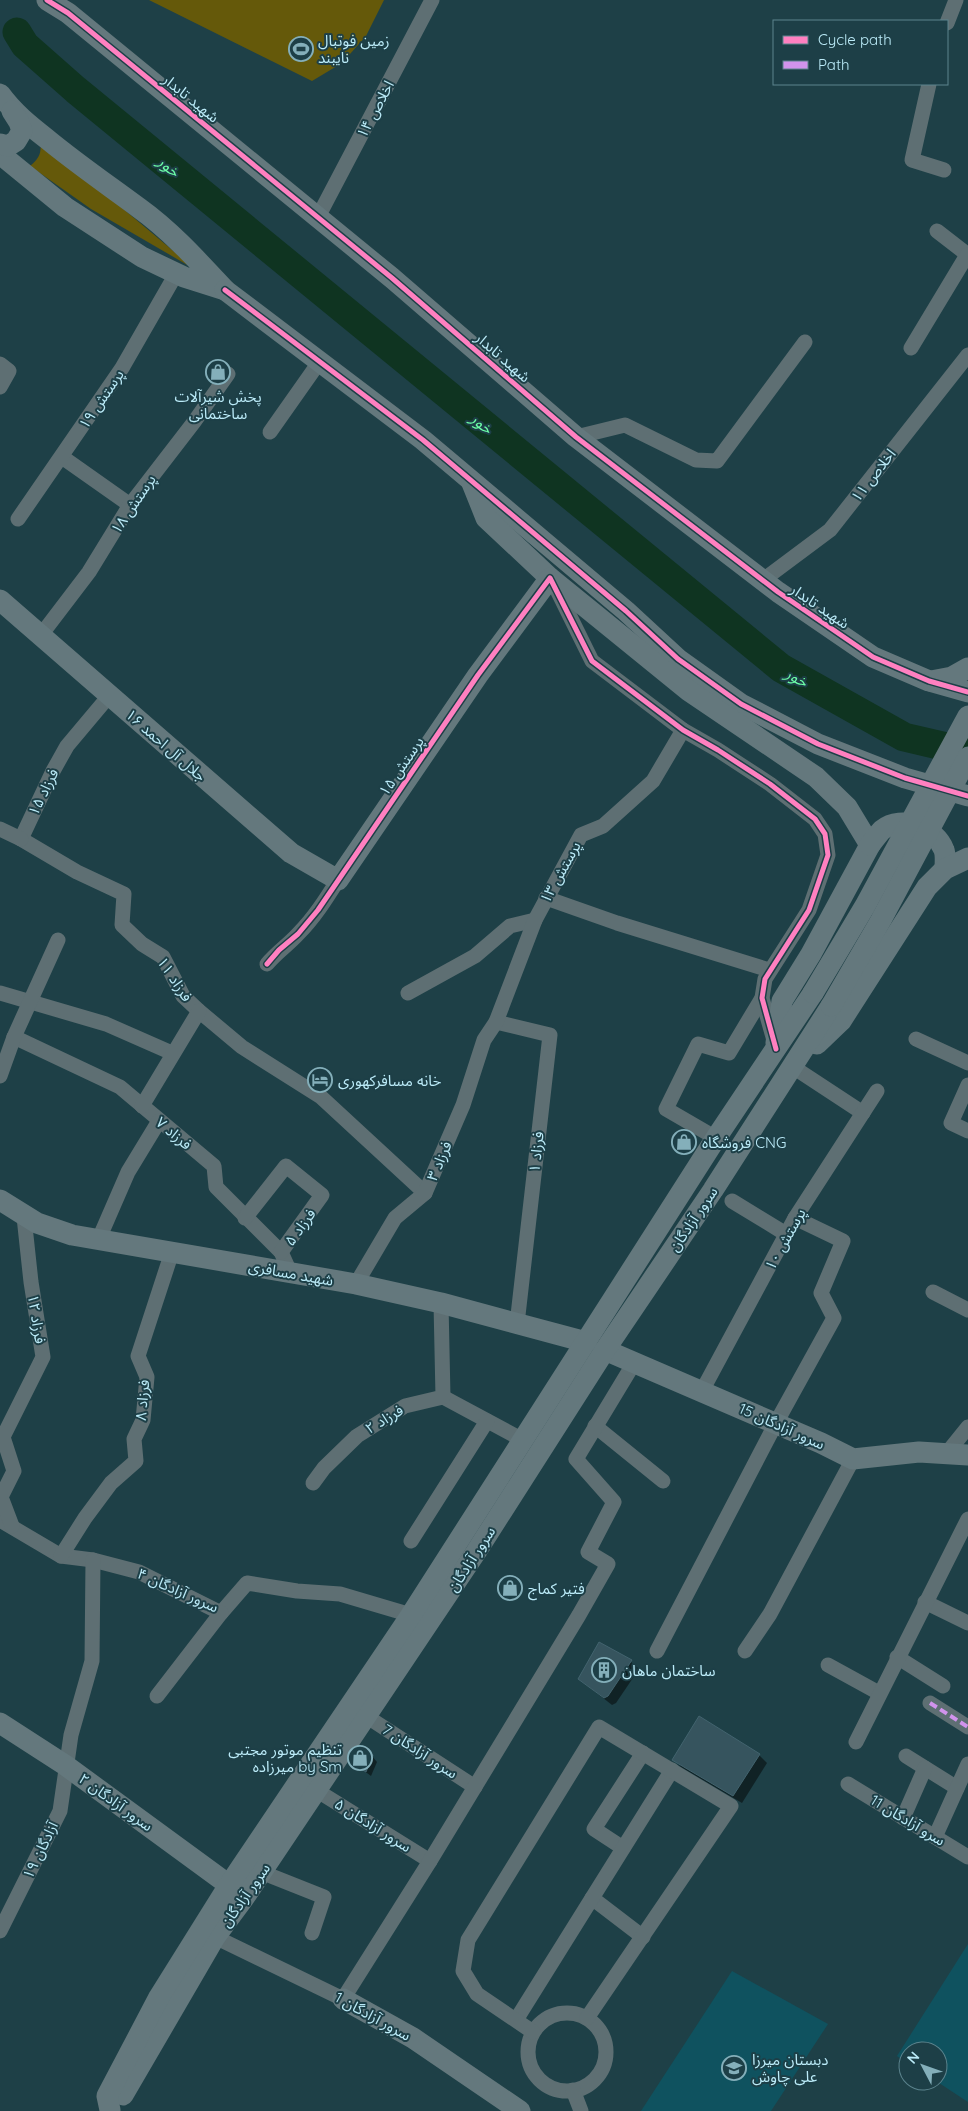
<svg xmlns="http://www.w3.org/2000/svg" width="968" height="2111" viewBox="0 0 968 2111" font-family="Quicksand,'Noto Sans Arabic',sans-serif">
  <style>
    .built { fill: #0f525f }
    .green { fill: #65590a }
    .shadow { fill: #0007 }
    .lines { fill: none; stroke-linecap: round; stroke-linejoin: round }
    .river { stroke: #0f3421; stroke-width: 29 }
    .building { fill: #36545e; stroke: #42636e }
    .street { stroke: #5e6f73; stroke-width: 15 }
    .secondary { stroke: #64787d; stroke-width: 21 }
    .secondary-bridge { stroke: #64787d; stroke-width: 21 }
    .quiet { stroke: #d193ec; stroke-width: 4; stroke-dasharray: 8 4; stroke-linecap: butt }
    .cycleway-casing { stroke: #1d3f47; stroke-width: 8 }
    .cycleway { stroke: #ff80c0; stroke-width: 5 }
    .labels { text-anchor: middle; dominant-baseline: central; stroke-width: 4; stroke-linejoin: round; paint-order: stroke }
    .poi-label { font-size: 15px; fill: #bbebf8; stroke: #1d3f47; text-anchor: start }
    .street-label { font-size: 15px; fill: #bbebf8; stroke: #1d3f47 }
    .water-label { font-size: 16px; font-style: italic; fill: #6cfda7; stroke: #1d3f47 }
  </style>
  <rect width="100%" height="100%" fill="#1e4047"/>
  <g class="built">
    <polygon points="968,1944 968,2102 936,2081 938,2081 938,2051 908,2051 908,2064 897,2056"/>
    <polygon points="732,1971 828,2024 771,2111 641,2111"/>
  </g>
  <g class="green">
    <polygon points="149,0 384,0 366,36 342,63 312,81"/>
    <path d="M40,139L196,270L91,209L30,166C40,158 42,152 40,139Z"/>
  </g>
  <g class="shadow">
    <polygon points="599,1643 631,1662 639,1669 616,1703 612,1705 579,1679"/>
    <polygon points="759,1755 767,1763 742,1803 681,1767 673,1759"/>
    <polygon points="372,1756 377,1762 371,1776 352,1762"/>
  </g>
  <g class="lines">
    <polyline class="river" points="17,32 25,45 76,90 781,668 904,737 968,752"/>
  </g>
  <g class="building">
    <polygon points="599,1642 632,1660 608,1696 604,1698 578,1679"/>
    <polygon points="699,1716 760,1754 733,1796 672,1760"/>
    <polygon points="360,1748 373,1755 366,1772 350,1762"/>
  </g>
  <g class="lines">
    <g class="street">
      <polyline points="947,23 956,0"/>
      <polyline points="929,84 912,160 944,170"/>
      <polyline points="318,217 432,0"/>
      <polyline points="937,231 968,255"/>
      <polyline points="911,348 967,255"/>
      <polyline points="0,364 9,371 0,387"/>
      <polyline points="270,432 320,361"/>
      <polyline points="576,437 625,425 696,460 717,461 805,342"/>
      <polyline points="62,457 130,505"/>
      <polyline points="18,519 122,368 176,274"/>
      <polyline points="763,580 830,530 968,355"/>
      <polyline points="554,584 592,661 683,730 718,750 770,784 815,819 825,834 828,855 809,910 765,979 762,998 773,1037"/>
      <polyline points="41,635 89,572 130,505 194,422 228,374"/>
      <polyline points="109,696 67,746 53,771 21,839 77,872 124,894 122,925 142,944 163,957 183,996 199,1011 242,1047 321,1097 425,1193"/>
      <polyline points="0,829 21,839"/>
      <polyline points="546,898 617,923 769,970"/>
      <path d="M267,964C277,952 288,945 298,934C314,918 326,899 338,880"/>
      <polyline points="0,993 106,1024 172,1053"/>
      <polyline points="408,993 475,956 510,926 535,920"/>
      <polyline points="496,1022 550,1035 517,1324"/>
      <polyline points="14,1037 120,1087 214,1166 216,1187 281,1252 291,1274"/>
      <polyline points="916,1039 968,1063"/>
      <polyline points="793,1067 863,1113"/>
      <polyline points="0,1076 14,1037 58,940"/>
      <polyline points="968,1085 951,1123 968,1131"/>
      <polyline points="142,1106 199,1011"/>
      <polyline points="716,1138 666,1109 698,1044 729,1053 762,998"/>
      <polyline points="732,1201 786,1234"/>
      <polyline points="245,1218 286,1166 322,1195 281,1252"/>
      <polyline points="98,1241 128,1172 159,1121"/>
      <polyline points="356,1284 395,1218 425,1193 463,1105 484,1040 496,1022 535,920 581,835 603,826 653,781 683,730"/>
      <polyline points="933,1292 968,1310"/>
      <polyline points="702,1391 795,1218 877,1091"/>
      <polyline points="443,1397 523,1440"/>
      <polyline points="595,1426 663,1481"/>
      <polyline points="947,1453 968,1427"/>
      <polyline points="313,1483 324,1468 357,1436 405,1406 443,1397 441,1303"/>
      <polyline points="0,1520 61,1556 93,1560 139,1572 221,1613 247,1583 297,1591 340,1594 411,1615"/>
      <polyline points="12,1526 1,1497 14,1471 3,1437 43,1357 31,1282 24,1217"/>
      <polyline points="411,1541 487,1421"/>
      <polyline points="61,1556 85,1518 111,1483 136,1461 134,1439 143,1420 147,1377 138,1356 172,1252"/>
      <polyline points="925,1602 968,1623"/>
      <polyline points="657,1651 776,1423 834,1318 821,1293 843,1241 795,1218"/>
      <polyline points="745,1651 770,1614 853,1459"/>
      <polyline points="897,1657 943,1686"/>
      <polyline points="828,1665 879,1693"/>
      <polyline points="157,1696 221,1613"/>
      <polyline points="930,1703 968,1727"/>
      <polyline points="366,1716 475,1787"/>
      <polyline points="856,1742 968,1519"/>
      <polyline points="906,1756 957,1788"/>
      <polyline points="848,1784 968,1857"/>
      <polyline points="316,1790 430,1861"/>
      <polyline points="903,1818 925,1768"/>
      <polyline points="935,1837 968,1764"/>
      <polyline points="623,1848 594,1829 643,1753"/>
      <polyline points="261,1872 324,1897 312,1933"/>
      <polyline points="592,1898 643,1937"/>
      <polyline points="0,1931 60,1811 71,1735 92,1661 93,1560"/>
      <polyline points="215,1937 343,1999 430,1861 579,1615 608,1564 588,1552 614,1502 576,1459 634,1363"/>
      <circle cx="567" cy="2052" r="39"/>
      <polyline points="516,2020 672,1770"/>
      <polyline points="533,2032 477,1994 463,1971 468,1940 599,1727 731,1806 587,2018"/>
      <polyline points="573,2090 581,2111"/>
    </g>
    <g class="secondary">
      <polyline points="47,0 68,13 392,278 576,437 778,592 873,657 929,681 968,692"/>
      <path d="M0,94C13,112 29,125 47,139C76,163 108,185 139,208C171,231 198,261 225,290L184,277L142,257L65,207L0,154"/>
      <polyline points="0,144 8,146 16,141 22,131 19,122 12,111"/>
      <polyline points="225,290 423,440 626,611 678,659 741,704 818,744 905,778 968,796"/>
      <polyline points="472,483 486,518 550,578 689,691 816,777 847,807 870,845 811,954 782,1001 776,1043"/>
      <polyline points="0,600 291,853 338,880 478,675 550,578"/>
      <polyline points="931,681 952,677 968,668"/>
      <path d="M870,845C874,840 878,834 882,830C902,814 936,828 944,850C946,855 945,864 945,869"/>
      <polyline points="817,1044 841,1021 927,887 945,869 968,858"/>
      <polyline points="0,1200 37,1223 72,1235 356,1284 441,1303 586,1342"/>
      <polyline points="605,1350 821,1443 853,1459 919,1452 968,1455"/>
      <polyline points="0,1723 65,1765 229,1885"/>
      <polyline points="343,1999 413,2038 520,2111"/>
      <polyline points="123,2095 215,1937 244,1898 476,1552 605,1350 713,1190 831,1006"/>
      <polyline points="110,2110 107,2096 159,1997 229,1885 411,1615 716,1138 813,993"/>
    </g>
    <g class="secondary-bridge">
      <polyline points="813,993 865,906 968,716"/>
      <polyline points="831,1006 881,920 968,757"/>
    </g>
    <polyline class="quiet" points="930,1703 968,1727"/>
    <defs>
      <g id="cycleway">
        <polyline points="47,0 68,13 392,278 576,437 778,592 873,657 929,681 968,692"/>
        <polyline points="225,290 423,440 626,611 678,659 741,704 818,744 905,778 968,796"/>
        <polyline points="267,964 279,950 298,934 318,910 478,675 550,578 592,661 683,730 718,750 770,784 815,819 825,834 828,855 809,910 765,979 762,998 776,1049"/>
      </g>
    </defs>
    <use href="#cycleway" class="cycleway-casing"/>
    <use href="#cycleway" class="cycleway"/>
  </g>
  <defs>
    <symbol id="stadium-ring" viewBox="-11 -11 22 22"><circle r="9.5" fill="#1d3f47" stroke="#84afba" stroke-width="1.5"/><path d="M0-5a6.5 5 0 1 0 0 10a6.5 5 0 1 0 0-10ZM-3.5-1.8h7v3.6h-7Z" fill="#84afba"/></symbol>
    <symbol id="shop-ring" viewBox="-11 -11 22 22"><circle r="9.5" fill="#1d3f47" stroke="#84afba" stroke-width="1.5"/><path d="M-5-2.5h2.3a2.7 3.5 0 0 1 5.4 0H5L5.5 6h-11ZM-1.5-2.5h3a1.5 2.3 0 0 0-3 0Z" fill="#84afba"/></symbol>
    <symbol id="hotel-ring" viewBox="-11 -11 22 22"><circle r="9.5" fill="#1d3f47" stroke="#84afba" stroke-width="1.5"/><path d="M-6-4.5h1.5V1H6V5H4.5V3h-9V5H-6ZM-4 0a1.8 1.8 0 1 1 3.6 0ZM.5 0V-2.5h3Q6-2.5 6 0Z" fill="#84afba"/></symbol>
    <symbol id="building-ring" viewBox="-11 -11 22 22"><circle r="9.5" fill="#1d3f47" stroke="#84afba" stroke-width="1.5"/><path d="M-4-6H4V6H1V3H-1V6H-4ZM-2.5-4.3h1.7v1.8h-1.7ZM.8-4.3h1.7v1.8H.8ZM-2.5-1h1.7V.8h-1.7ZM.8-1h1.7V.8H.8Z" fill="#84afba"/></symbol>
    <symbol id="school-ring" viewBox="-11 -11 22 22"><circle r="9.5" fill="#1d3f47" stroke="#84afba" stroke-width="1.5"/><path d="M0-5L7-2L0 1L-7-2ZM-4 1L0 2.5L4 1V4Q0 6-4 4Z" fill="#84afba"/></symbol>
  </defs>
  <g fill-rule="evenodd">
    <use href="#stadium-ring" x="287" y="35" width="28" height="28"/>
    <use href="#shop-ring" x="204" y="358" width="28" height="28"/>
    <use href="#hotel-ring" x="306" y="1066" width="28" height="28"/>
    <use href="#shop-ring" x="670" y="1128" width="28" height="28"/>
    <use href="#shop-ring" x="496" y="1574" width="28" height="28"/>
    <use href="#building-ring" x="590" y="1656" width="28" height="28"/>
    <use href="#shop-ring" x="346" y="1744" width="28" height="28"/>
    <use href="#school-ring" x="720" y="2054" width="28" height="28"/>
  </g>
  <g class="labels">
    <g class="poi-label">
      <text x="318" y="40">زمین فوتبال<tspan x="318" dy="17">نایبند</tspan></text>
      <text x="218" y="396" text-anchor="middle">پخش شیرآلات<tspan x="218" dy="17">ساختمانی</tspan></text>
      <text x="338" y="1080">خانه مسافرکهوری</text>
      <text x="702" y="1142">فروشگاه CNG</text>
      <text x="528" y="1588">فتیر کماج</text>
      <text x="622" y="1670">ساختمان ماهان</text>
      <text x="342" y="1749" text-anchor="end">تنظیم موتور مجتبی<tspan x="342" dy="17">میرزاده by Sm</tspan></text>
      <text x="752" y="2059">دبستان میرزا<tspan x="752" dy="17">علی چاوش</tspan></text>
    </g>
    <g class="street-label">
      <text transform="translate(191 98) rotate(39)">شهید تابدار</text>
      <text transform="translate(375 109) rotate(-62)">اخلاص ۱۴</text>
      <text transform="translate(503 357) rotate(41)">شهید تابدار</text>
      <text transform="translate(101 399) rotate(-56)">پرستش ۱۹</text>
      <text transform="translate(873 475) rotate(-52)">اخلاص ۱۱</text>
      <text transform="translate(133 504) rotate(-56)">پرستش ۱۸</text>
      <text transform="translate(820 606) rotate(34)">شهید تابدار</text>
      <text transform="translate(166 745) rotate(41)">جلال آل احمد ۱۶</text>
      <text transform="translate(401 766) rotate(-56)">پرستش ۱۵</text>
      <text transform="translate(43 792) rotate(-64)">فرزاد ۱۵</text>
      <text transform="translate(560 872) rotate(-61)">پرستش ۱۳</text>
      <text transform="translate(175 979) rotate(56)">فرزاد ۱۱</text>
      <text transform="translate(174 1133) rotate(40)">فرزاد ۷</text>
      <text transform="translate(536 1152) rotate(-84)">فرزاد ۱</text>
      <text transform="translate(439 1161) rotate(-67)">فرزاد ۳</text>
      <text transform="translate(693 1219) rotate(-56)">سرور آزادگان</text>
      <text transform="translate(300 1227) rotate(-54)">فرزاد ۵</text>
      <text transform="translate(785 1239) rotate(-61)">پرستش ۱۰</text>
      <text transform="translate(291 1273) rotate(10)">شهید مسافری</text>
      <text transform="translate(37 1319) rotate(81)">فرزاد ۱۲</text>
      <text transform="translate(142 1400) rotate(-85)">فرزاد ۸</text>
      <text transform="translate(384 1419) rotate(-31)">فرزاد ۲</text>
      <text transform="translate(782 1426) rotate(24)">سرور آزادگان 15</text>
      <text transform="translate(471 1559) rotate(-57)">سرور آزادگان</text>
      <text transform="translate(178 1590) rotate(24)">سرور آزادگان ۴</text>
      <text transform="translate(420 1751) rotate(33)">سرور آزادگان 7</text>
      <text transform="translate(116 1802) rotate(36)">سرور آزادگان ۲</text>
      <text transform="translate(908 1820) rotate(31)">سرو آزادگان 11</text>
      <text transform="translate(373 1825) rotate(32)">سرور آزادگان ۵</text>
      <text transform="translate(40 1850) rotate(-64)">آزادگان ۱۹</text>
      <text transform="translate(245 1895) rotate(-55)">سرور آزادگان</text>
      <text transform="translate(373 2016) rotate(29)">سرور آزادگان 1</text>
    </g>
    <g class="water-label">
      <text transform="translate(169 166) rotate(39)">خور</text>
      <text transform="translate(482 423) rotate(39)">خور</text>
      <text transform="translate(797 677) rotate(29)">خور</text>
    </g>
  </g>
  <rect x="773" y="20" width="175" height="65" fill="#1d3f47" stroke="#5c848e"/>
  <rect x="783" y="36" width="25" height="8" fill="#ff80c0" stroke="#5c848e"/>
  <text x="818" y="45" font-size="15" fill="#bbebf8">Cycle path</text>
  <rect x="783" y="61" width="25" height="8" fill="#d193ec" stroke="#5c848e"/>
  <text x="818" y="70" font-size="15" fill="#bbebf8">Path</text>
  <g transform="translate(923 2066) rotate(311)"><circle r="24" fill="#1d3f47" stroke="#5c848e"/>
  <path d="M0-4L9 19L0 12L-9 19Z" fill="#84afba"/>
  <text y="-8" font-size="14" font-weight="bold" text-anchor="middle" fill="#bbebf8">N</text>
  </g>
</svg>
